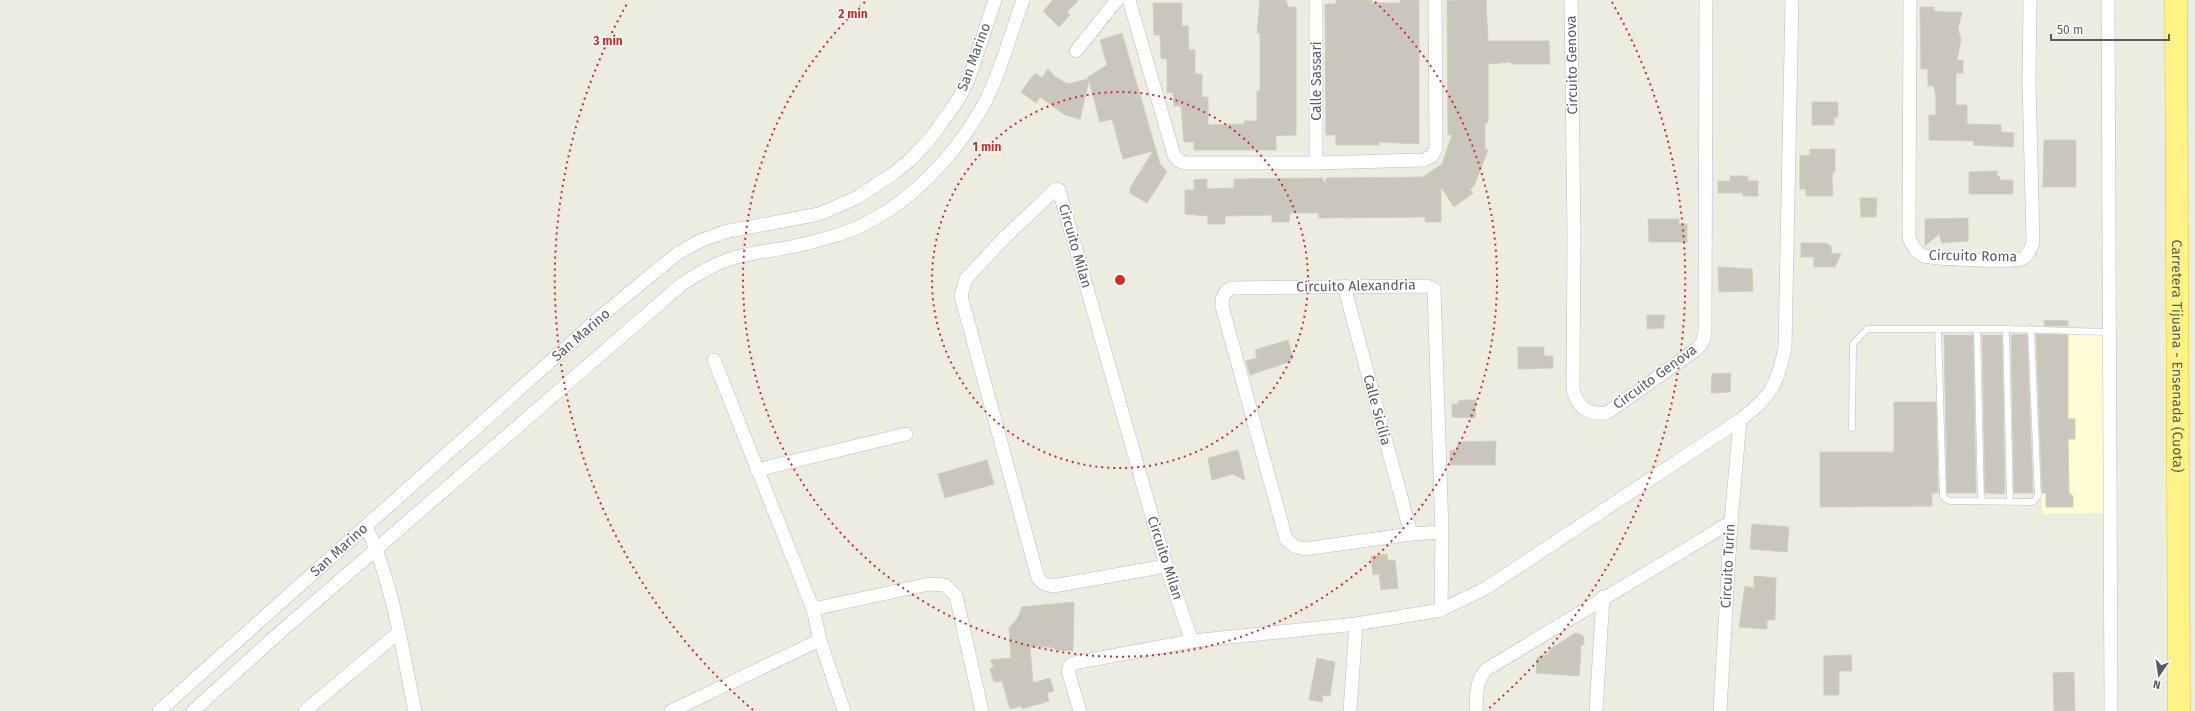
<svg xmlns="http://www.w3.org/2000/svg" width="2195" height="711" viewBox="0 0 2195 711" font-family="'Fira Sans',sans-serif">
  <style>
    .commercial { fill: #fffbd4 }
    .building { fill: #c8c6bd; stroke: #d2cfbe }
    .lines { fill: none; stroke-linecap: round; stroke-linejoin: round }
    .service-casing { stroke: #bbbdc3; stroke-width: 7 }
    .minor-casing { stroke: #bbbdc3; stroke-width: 14 }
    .motorway-casing { stroke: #eec600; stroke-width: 23 }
    .service { stroke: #fff; stroke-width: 6 }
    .minor { stroke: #fff; stroke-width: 13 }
    .motorway { stroke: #fff286; stroke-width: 22 }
    .ring { fill: none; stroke: #d62828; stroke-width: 2; stroke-dasharray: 2 4 }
    .labels { text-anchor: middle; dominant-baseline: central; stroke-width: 3; stroke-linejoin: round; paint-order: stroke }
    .street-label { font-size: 14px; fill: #595c63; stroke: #fff }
    .centre { fill: #d62828; stroke: #fff; stroke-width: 2 }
    .ring-label { font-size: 12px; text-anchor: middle; font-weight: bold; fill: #d62828; stroke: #fff; stroke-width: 3; stroke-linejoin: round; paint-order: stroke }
  </style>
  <rect width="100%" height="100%" fill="#edece0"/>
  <polygon class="commercial" points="2038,332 2104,335 2105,513 2042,514"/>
  <g class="building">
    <polygon points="1053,0 1079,0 1067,12 1070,15 1059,27 1043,11"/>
    <polygon points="1260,0 1286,0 1288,7 1296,7 1296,135 1276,136 1276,150 1194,150 1194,142 1184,142 1181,106 1174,106 1173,93 1167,92 1167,59 1161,58 1160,35 1154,35 1153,3 1182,3 1182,26 1188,26 1189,50 1195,50 1195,74 1202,74 1202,97 1208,97 1208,125 1244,124 1244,121 1257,121 1257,91 1260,91 1260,33 1257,33"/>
    <polygon points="1336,0 1372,0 1372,3 1400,3 1400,0 1419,0 1419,144 1379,142 1379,145 1336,145 1336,135 1326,135 1325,4 1336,4"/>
    <polygon points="1459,0 1486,0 1488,41 1549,41 1550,64 1511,64 1511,62 1488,64 1488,123 1485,123 1485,149 1488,150 1474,186 1470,189 1473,193 1454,207 1441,187 1441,222 1425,222 1425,217 1319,218 1319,213 1290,213 1289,222 1272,222 1272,215 1225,216 1225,224 1208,224 1208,216 1185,214 1185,190 1194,190 1194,180 1207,179 1207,189 1234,188 1234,179 1322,178 1326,185 1326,178 1423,177 1442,164 1452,135 1448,135 1447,1"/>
    <polygon points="1920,7 1934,7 1934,11 1945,12 1962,12 1958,29 1961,40 1957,60 1963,60 1963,73 1956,73 1956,105 1967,105 1967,124 2001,125 2001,132 2014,133 2013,147 1974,145 1974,141 1929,140 1929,115 1936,115 1936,98 1934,86 1928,86 1928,69 1921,69"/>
    <polygon points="1122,33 1160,164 1167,172 1147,203 1130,193 1130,188 1153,151 1123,159 1112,119 1100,122 1089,81 1080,119 1065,115 1040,97 1036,103 1021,92 1035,73 1042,78 1048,69 1055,77 1068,84 1088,79 1088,77 1107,65 1100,40"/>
    <polygon points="1812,102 1838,102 1838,117 1834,117 1834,125 1812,125"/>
    <polygon points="2044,140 2076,140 2076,187 2043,187"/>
    <polygon points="1810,149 1835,149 1835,172 1833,172 1832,179 1833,196 1806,196 1806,189 1800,189 1800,156 1810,155"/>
    <polygon points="1997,171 1997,176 2000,177 2000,180 2013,180 2013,194 1969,194 1969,172"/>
    <polygon points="1730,176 1748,176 1748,181 1758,181 1758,196 1743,196 1743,193 1718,193 1718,181 1730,181"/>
    <polygon points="1860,198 1877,198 1876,217 1861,217"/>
    <polygon points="1968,218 1968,241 1942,243 1939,234 1925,246 1925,219"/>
    <polygon points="1648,219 1679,219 1679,224 1687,224 1687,242 1649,242"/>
    <polygon points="1801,243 1825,243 1831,246 1832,254 1841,253 1835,267 1814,267 1814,257 1801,257"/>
    <polygon points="1718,267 1752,269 1753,291 1719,292"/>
    <polygon points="1647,315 1665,315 1663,328 1647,329"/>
    <polygon points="2044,320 2068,321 2068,326 2045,326"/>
    <polygon points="2027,334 2033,493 2014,493 2011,335"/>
    <polygon points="2036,334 2068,335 2068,419 2075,419 2075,439 2068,439 2069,493 2073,496 2073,507 2046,507 2046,493 2042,493"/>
    <polygon points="1944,335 1973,335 1976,493 1947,493"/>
    <polygon points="1982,335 2002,335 2005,493 2003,494 1985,493"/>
    <polygon points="1288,340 1293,359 1289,360 1289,362 1250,375 1246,361 1257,358 1255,350"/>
    <polygon points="1518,347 1544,347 1544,356 1553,356 1553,368 1518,369"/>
    <polygon points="1731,373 1730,392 1711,393 1712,374"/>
    <polygon points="1463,400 1476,400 1475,418 1452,417 1452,404 1458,404 1458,401"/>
    <polygon points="1894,402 1936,402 1938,493 1932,493 1932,506 1820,507 1820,452 1894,452"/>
    <polygon points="1496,441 1495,465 1450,465 1450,451 1457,450 1458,442"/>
    <polygon points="1238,450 1245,480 1232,474 1212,480 1208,458"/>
    <polygon points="987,460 994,484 945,498 938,474"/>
    <polygon points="1752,524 1789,527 1787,552 1750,549"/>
    <polygon points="1387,554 1388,561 1395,560 1398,588 1381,590 1379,574 1373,575 1371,556"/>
    <polygon points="1754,576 1776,578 1775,620 1767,620 1767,629 1739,627 1745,586 1754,588"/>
    <polygon points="1074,602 1073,651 1058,650 1049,647 1030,647 1033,683 1050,678 1054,691 1047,693 1049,701 1022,709 1021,706 1010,709 1002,681 994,682 990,669 994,666 990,660 1011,658 1009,628 1017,619 1022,607"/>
    <polygon points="1575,633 1580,634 1584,637 1584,644 1580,647 1581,651 1579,676 1536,673 1537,658 1542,655 1548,655 1549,650"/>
    <polygon points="1851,655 1852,671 1839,671 1839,695 1824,695 1824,656"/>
    <polygon points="1317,658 1335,662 1330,696 1323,695 1322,702 1309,700"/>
    <polygon points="2074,672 2075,711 2054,711 2053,673"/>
  </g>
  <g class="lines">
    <defs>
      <g id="service">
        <polyline points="1938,329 1943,497 1950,501 2033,502 2038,496 2031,329"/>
        <polyline points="1977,329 1981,501"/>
        <polyline points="2006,329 2010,501"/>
        <polyline points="1852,428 1853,344 1867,329 2006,329 2108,332"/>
      </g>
      <g id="minor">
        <polyline points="1129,0 1174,155 1179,161 1186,163 1316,163 1424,160 1432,156 1436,148 1435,0"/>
        <path d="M1571,0L1574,235L1573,389C1577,407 1588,415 1607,413L1697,349L1703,341L1705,332L1706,0"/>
        <path d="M1910,0L1909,237C1912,245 1915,252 1924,256C1932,259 2012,262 2021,259C2029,256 2031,248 2033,242L2029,81L2030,0"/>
        <polyline points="2108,0 2111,711"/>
        <polyline points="1076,51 1117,0"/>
        <polyline points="1316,163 1316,0"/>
        <polyline points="1344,286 1411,534"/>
        <polyline points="714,360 813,609 820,640 844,711"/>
        <polyline points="757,470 906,434"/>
        <path d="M366,526C393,583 402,649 415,711"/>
        <polyline points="1166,566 1053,586 1044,584 1038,578 961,296 966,279 1004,238 1056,189 1059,190 1166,566 1192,641"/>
        <polyline points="813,609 929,584 945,585 956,596 982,711"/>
        <path d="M1441,610L1442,532L1434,289L1427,286L1231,288C1223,293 1222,297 1222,306L1286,539L1294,546L1304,549L1411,534L1442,532"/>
        <polyline points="159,711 534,376 600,317 678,253 700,241 724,232 819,214 856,198 893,174 910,160 930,139 958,100 969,78 995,0"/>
        <path d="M193,711L277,635L682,284C696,275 711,266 727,260C749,252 773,251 795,246C808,244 821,239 834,236C898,217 949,164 982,108C1000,75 1010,35 1023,0"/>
        <polyline points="305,711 399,632"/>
        <polyline points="671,711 820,640"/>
        <path d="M1080,711L1068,671L1070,666L1074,663L1192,641L1356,624L1441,610L1486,588L1740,420C1772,395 1776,388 1785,348L1792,0"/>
        <polyline points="1350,711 1356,624"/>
        <path d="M1476,711C1477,696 1475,680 1487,669L1731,522"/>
        <polyline points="1596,711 1603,597"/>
        <polyline points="1720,711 1731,522 1740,420"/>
      </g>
      <g id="motorway">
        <path id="s1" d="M2176,0L2179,711"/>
      </g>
    </defs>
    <use href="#service" class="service-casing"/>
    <use href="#minor" class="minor-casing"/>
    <use href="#motorway" class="motorway-casing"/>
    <use href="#service" class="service"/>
    <use href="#minor" class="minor"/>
    <use href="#motorway" class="motorway"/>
  </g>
  <g class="ring">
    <circle cx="1120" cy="280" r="188"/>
    <path d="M1375 2A377 377 0 1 1 865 2"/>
    <path d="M753 710A565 565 0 0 1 628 2M1612 2A565 565 0 0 1 1487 710"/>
  </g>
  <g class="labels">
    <g class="street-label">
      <text transform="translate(974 57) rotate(-70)">San Marino</text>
      <text transform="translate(1572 65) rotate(-91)">Circuito Genova</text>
      <text transform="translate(1316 81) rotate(-90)">Calle Sassari</text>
      <text transform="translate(1075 246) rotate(74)">Circuito Milan</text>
      <text transform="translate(1973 256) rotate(1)">Circuito Roma</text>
      <text transform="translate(1356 286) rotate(-1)">Circuito Alexandria</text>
      <text transform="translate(581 335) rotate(-41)">San Marino</text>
      <text stroke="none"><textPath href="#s1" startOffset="356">Carretera Tijuana - Ensenada (Cuota)</textPath></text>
      <text transform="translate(1655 377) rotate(-36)">Circuito Genova</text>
      <text transform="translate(1377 410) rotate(75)">Calle Sicilia</text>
      <text transform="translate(339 550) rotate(-42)">San Marino</text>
      <text transform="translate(1165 558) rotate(72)">Circuito Milan</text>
      <text transform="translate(1728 566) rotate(-87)">Circuito Turin</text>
    </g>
  </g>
  <circle cx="1120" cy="280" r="6" class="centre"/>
  <g class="ring-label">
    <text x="853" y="18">2 min</text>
    <text x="608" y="45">3 min</text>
    <text x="987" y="151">1 min</text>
  </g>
  <g transform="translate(2159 675) rotate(193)" stroke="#ffffff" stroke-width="3" paint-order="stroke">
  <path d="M0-3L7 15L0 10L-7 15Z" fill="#595c63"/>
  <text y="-6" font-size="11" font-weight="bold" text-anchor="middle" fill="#595c63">N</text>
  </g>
  <path d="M2051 34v6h118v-6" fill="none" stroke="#595c63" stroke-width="2"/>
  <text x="2057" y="34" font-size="12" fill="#595c63" stroke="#ffffff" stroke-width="3" paint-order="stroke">50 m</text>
</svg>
